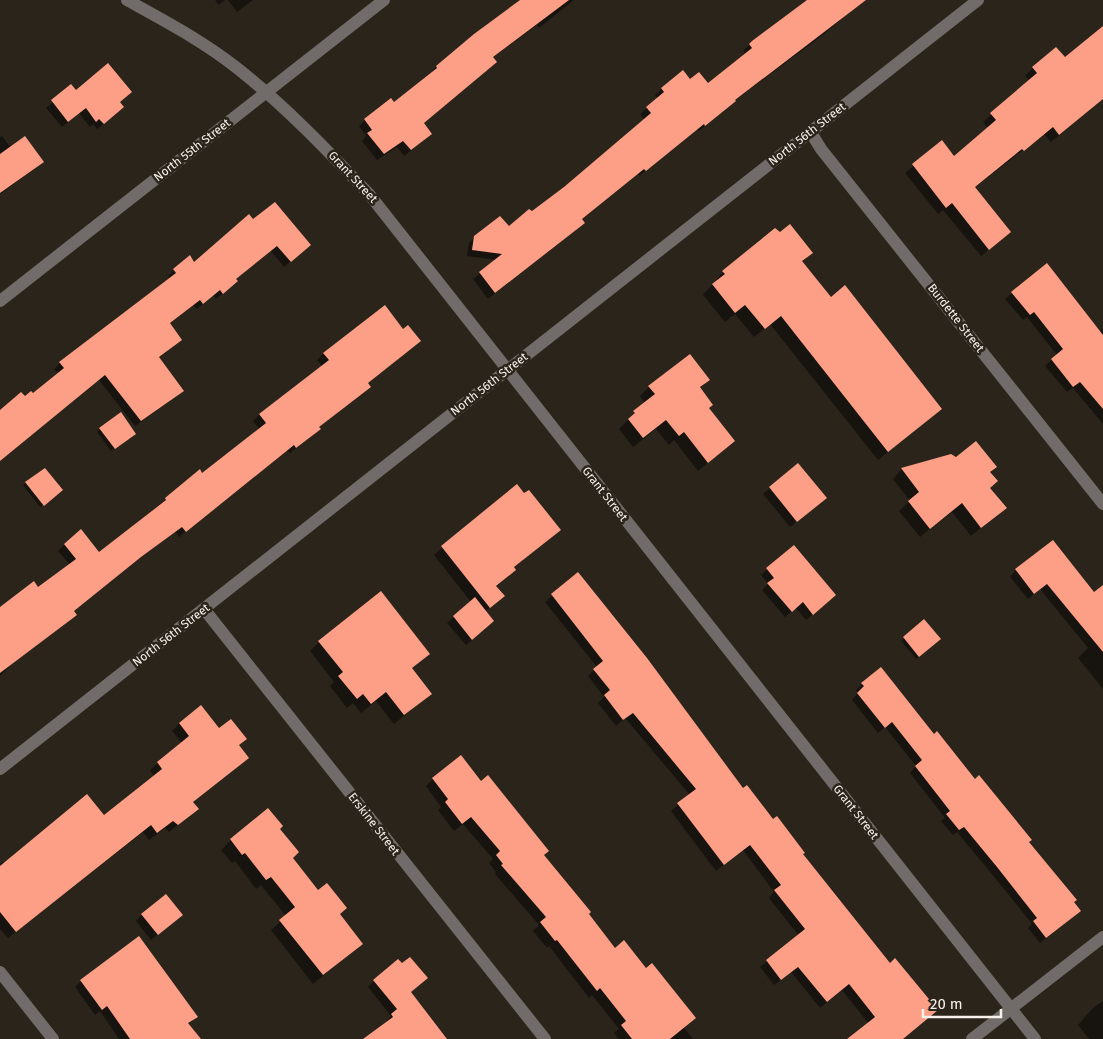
<svg xmlns="http://www.w3.org/2000/svg" width="1103" height="1039" viewBox="0 0 1103 1039" font-family="'Fira Sans',sans-serif">
  <style>
    .shadow { fill: #0007 }
    .building { fill: #fc9f86 }
    .lines { fill: none; stroke-linecap: round; stroke-linejoin: round }
    .minor { stroke: #716c69; stroke-width: 12 }
    .labels { text-anchor: middle; dominant-baseline: central; stroke-width: 5; stroke-linejoin: round; paint-order: stroke }
    .street-label { font-size: 12px; fill: #f6f1eb; stroke: #2b241b }
  </style>
  <rect width="100%" height="100%" fill="#2b241b"/>
  <g class="shadow">
    <polygon points="215,0 225,0 219,5"/>
    <polygon points="228,0 253,0 237,12"/>
    <polygon points="520,0 574,0 539,28 537,25 492,58 423,124 424,140 404,156 397,147 377,160 362,141 366,136 359,126 365,120 394,104 431,74 430,73 436,67"/>
    <polygon points="809,0 864,0 824,34 734,101 699,131 697,129 639,176 638,174 581,220 577,229 488,299 473,279 497,260 467,256 469,243 475,237 509,228 564,188 645,120 640,114 658,99 655,95 662,89 690,81 708,84 746,54 743,51 752,42"/>
    <polygon points="1103,28 1103,99 1051,142 1044,134 974,188 1002,239 981,256 943,210 938,214 905,173 942,142 954,157 988,128 983,122 1030,81 1025,76 1033,68 1065,58"/>
    <polygon points="71,86 75,92 118,102 116,114 97,129 93,124 90,127 79,113 62,127 46,108"/>
    <polygon points="2,136 11,148 36,168 0,194 0,137"/>
    <polygon points="253,221 303,251 284,267 271,251 235,279 231,287 216,299 213,295 197,309 193,305 169,324 181,340 159,358 182,391 176,397 135,426 99,380 0,460 0,411 33,395 59,374 54,369 60,363 170,279 168,276 189,257 194,263"/>
    <polygon points="775,229 811,253 801,262 831,298 940,409 878,460 770,324 754,337 735,314 725,322 703,295 723,272"/>
    <polygon points="1047,265 1099,332 1103,329 1103,424 1073,388 1067,392 1045,366 1057,355 1027,317 1023,320 1005,299"/>
    <polygon points="385,307 403,330 419,341 413,347 367,383 318,428 313,435 290,453 287,450 179,537 175,532 133,563 73,612 75,615 69,621 14,662 0,676 0,616 70,565 58,551 64,545 99,554 200,471 202,475 260,430 253,421 259,415 323,367 317,360 323,354"/>
    <polygon points="708,380 700,388 708,408 734,441 698,471 674,440 669,445 656,429 633,447 619,429 645,403 640,396 649,387"/>
    <polygon points="100,429 132,436 111,451 97,432"/>
    <polygon points="951,455 995,467 989,473 989,488 1005,508 971,536 952,512 920,537 899,511 910,501 893,479 902,469"/>
    <polygon points="798,465 819,504 790,527 763,494"/>
    <polygon points="26,483 59,493 40,507 23,485"/>
    <polygon points="517,486 559,530 513,568 515,570 496,587 503,596 485,612 487,627 466,645 447,623 471,602 434,555"/>
    <polygon points="767,569 828,601 806,620 796,608 785,617 762,590 768,584 761,575"/>
    <polygon points="1016,570 1103,604 1103,689 1078,658 1088,648 1040,589 1028,599 1010,577"/>
    <polygon points="578,574 743,790 802,854 901,1039 849,1039 869,1024 842,990 820,1008 791,972 774,985 760,967 799,936 769,898 774,892 743,850 716,871 671,811 690,795 625,718 616,726 598,703 604,697 588,676 597,667 545,602"/>
    <polygon points="924,621 936,642 916,659 901,641"/>
    <polygon points="319,642 429,654 411,669 430,693 394,724 376,701 361,713 353,703 347,708 330,686 334,682 310,651"/>
    <polygon points="862,684 934,735 1028,842 1079,911 1073,917 1040,943 1028,928 1032,924 991,873 957,832 953,835 941,821 945,818 910,773 916,766 885,727 878,733 852,700 858,693 856,690"/>
    <polygon points="180,723 219,730 245,739 238,746 248,758 192,802 197,809 169,832 165,828 149,840 143,832 8,938 0,929 0,864 2,862 4,864 104,817 154,777 150,770 182,743 172,731"/>
    <polygon points="433,779 481,782 543,855 615,949 646,969 695,1018 684,1028 693,1039 619,1039 614,1033 619,1029 592,995 589,998 549,946 547,948 533,931 539,925 495,874 496,872 489,863 493,859 463,824 454,831 438,810 441,807 426,786"/>
    <polygon points="279,829 291,859 361,944 313,984 271,930 286,916 261,885 256,889 235,861 232,863 221,850 231,840"/>
    <polygon points="142,914 182,915 151,940 136,921"/>
    <polygon points="81,981 196,1017 188,1024 199,1039 119,1039 100,1011 95,1015 75,987"/>
    <polygon points="374,981 420,984 410,993 445,1039 396,1039 386,1022 391,1016 368,987"/>
    <polygon points="1103,1001 1103,1039 1089,1039 1078,1025 1092,1009"/>
  </g>
  <g class="building">
    <polygon points="520,0 569,0 493,57 497,62 424,123 432,134 411,150 403,141 384,154 367,133 372,130 364,119 391,98 394,102 437,68 436,66 474,34"/>
    <polygon points="807,0 866,0 735,100 736,101 705,126 704,124 646,171 644,169 582,219 585,223 495,293 479,272 502,254 472,250 474,236 500,216 509,226 529,209 532,211 564,187 651,113 646,107 664,92 661,88 683,70 690,79 699,72 708,83 752,48 749,44 752,41"/>
    <polygon points="1103,26 1103,99 1059,135 1053,127 1024,151 1022,149 975,187 1011,232 989,250 952,203 946,208 912,164 942,140 954,156 996,120 990,113 1037,73 1032,67 1056,47 1065,57"/>
    <polygon points="108,63 132,92 120,102 124,107 104,124 99,119 96,122 86,108 68,122 51,100 71,84 76,90"/>
    <polygon points="25,136 44,162 0,193 0,154"/>
    <polygon points="275,202 311,245 291,262 277,246 236,279 238,281 223,294 220,290 203,304 200,300 170,323 182,340 159,357 184,391 141,421 105,375 0,461 0,410 21,392 25,396 31,391 33,393 64,368 59,362 176,273 173,269 190,255 194,262 249,214 253,219"/>
    <polygon points="790,224 813,253 802,261 831,297 845,285 942,409 888,452 781,316 765,329 745,305 735,313 712,284 725,274 722,271 775,228 780,232"/>
    <polygon points="1047,263 1103,335 1103,409 1080,382 1073,387 1051,359 1063,349 1034,312 1030,315 1011,292"/>
    <polygon points="385,305 403,329 408,325 421,341 368,383 371,387 319,427 321,429 296,448 294,445 186,532 182,527 141,557 74,611 77,615 0,673 0,607 34,581 38,587 76,559 64,544 81,529 99,552 166,500 165,498 200,469 202,473 266,423 259,414 329,360 323,353"/>
    <polygon points="690,354 710,380 700,387 713,405 709,408 735,441 708,463 684,432 679,436 666,420 643,438 628,419 635,413 633,411 655,394 648,386"/>
    <polygon points="121,412 136,434 115,449 99,428"/>
    <polygon points="976,441 997,467 990,472 998,481 990,488 1007,508 981,528 962,503 930,529 908,501 919,492 901,468 951,454 956,457"/>
    <polygon points="798,463 827,498 797,522 769,487"/>
    <polygon points="45,468 63,490 44,506 25,482"/>
    <polygon points="517,484 524,493 529,490 561,530 514,567 516,570 496,586 505,596 490,608 441,546"/>
    <polygon points="1053,540 1094,592 1103,585 1103,652 1047,584 1034,594 1015,569"/>
    <polygon points="794,545 836,595 813,615 803,602 792,612 767,583 774,578 766,568"/>
    <polygon points="578,572 647,658 743,788 747,785 773,819 777,816 805,853 803,854 890,963 895,958 938,1010 903,1039 847,1039 875,1017 849,984 827,1002 798,967 781,980 766,960 805,929 774,890 781,885 750,845 724,865 677,803 696,789 633,713 623,720 604,695 610,690 593,669 603,661 551,594"/>
    <polygon points="381,591 430,654 412,668 432,694 404,715 386,692 371,704 363,694 357,699 338,676 343,672 318,641"/>
    <polygon points="475,597 494,621 472,640 453,616"/>
    <polygon points="924,619 941,639 919,657 903,637"/>
    <polygon points="881,667 934,734 937,731 975,779 979,775 1032,840 1029,842 1077,900 1074,902 1081,911 1046,938 1033,921 1037,918 997,867 964,827 959,830 946,814 950,811 915,766 922,760 892,722 885,728 857,693 864,686 861,683"/>
    <polygon points="201,705 219,728 231,719 247,739 239,745 249,758 193,802 199,809 178,825 173,821 157,833 151,825 16,932 0,912 0,866 87,794 104,815 162,769 157,762 189,736 179,723"/>
    <polygon points="461,755 481,781 488,775 549,851 544,855 591,912 589,914 615,948 624,940 646,968 652,963 696,1018 670,1039 632,1039 621,1025 626,1021 600,988 597,991 557,940 555,941 540,922 546,917 501,865 503,864 496,855 500,851 471,817 462,824 445,802 448,799 432,778"/>
    <polygon points="268,808 283,826 280,829 299,852 293,858 318,890 327,883 347,908 340,914 363,944 323,975 279,920 295,907 271,877 266,880 245,853 242,855 230,839"/>
    <polygon points="166,894 183,915 158,935 141,914"/>
    <polygon points="139,936 198,1017 188,1023 201,1039 130,1039 107,1006 102,1010 80,980"/>
    <polygon points="410,957 428,978 411,992 447,1039 363,1039 393,1017 391,1014 397,1009 373,980 398,959 402,963"/>
  </g>
  <g class="lines">
    <g class="minor">
      <path d="M127,0C165,21 203,41 237,68C285,106 327,150 369,194L1035,1039"/>
      <polyline points="810,131 821,149 1103,504"/>
      <polyline points="0,301 384,0"/>
      <polyline points="204,609 545,1039"/>
      <polyline points="0,769 978,0"/>
      <polyline points="0,972 53,1039"/>
      <polyline points="972,1039 1103,937"/>
    </g>
  </g>
  <g class="labels">
    <g class="street-label">
      <text transform="translate(807 134) rotate(-38)">North 56th Street</text>
      <text transform="translate(192 150) rotate(-38)">North 55th Street</text>
      <text transform="translate(353 177) rotate(47)">Grant Street</text>
      <text transform="translate(956 318) rotate(52)">Burdette Street</text>
      <text transform="translate(489 384) rotate(-38)">North 56th Street</text>
      <text transform="translate(605 494) rotate(52)">Grant Street</text>
      <text transform="translate(171 635) rotate(-38)">North 56th Street</text>
      <text transform="translate(856 812) rotate(52)">Grant Street</text>
      <text transform="translate(374 824) rotate(52)">Erskine Street</text>
    </g>
  </g>
  <path d="M923 1009v8h78v-8" fill="none" stroke="#f6f1eb" stroke-width="2.5"/>
  <text x="930" y="1009" font-size="15" fill="#f6f1eb" stroke="#2b241b" stroke-width="4" paint-order="stroke">20 m</text>
</svg>
